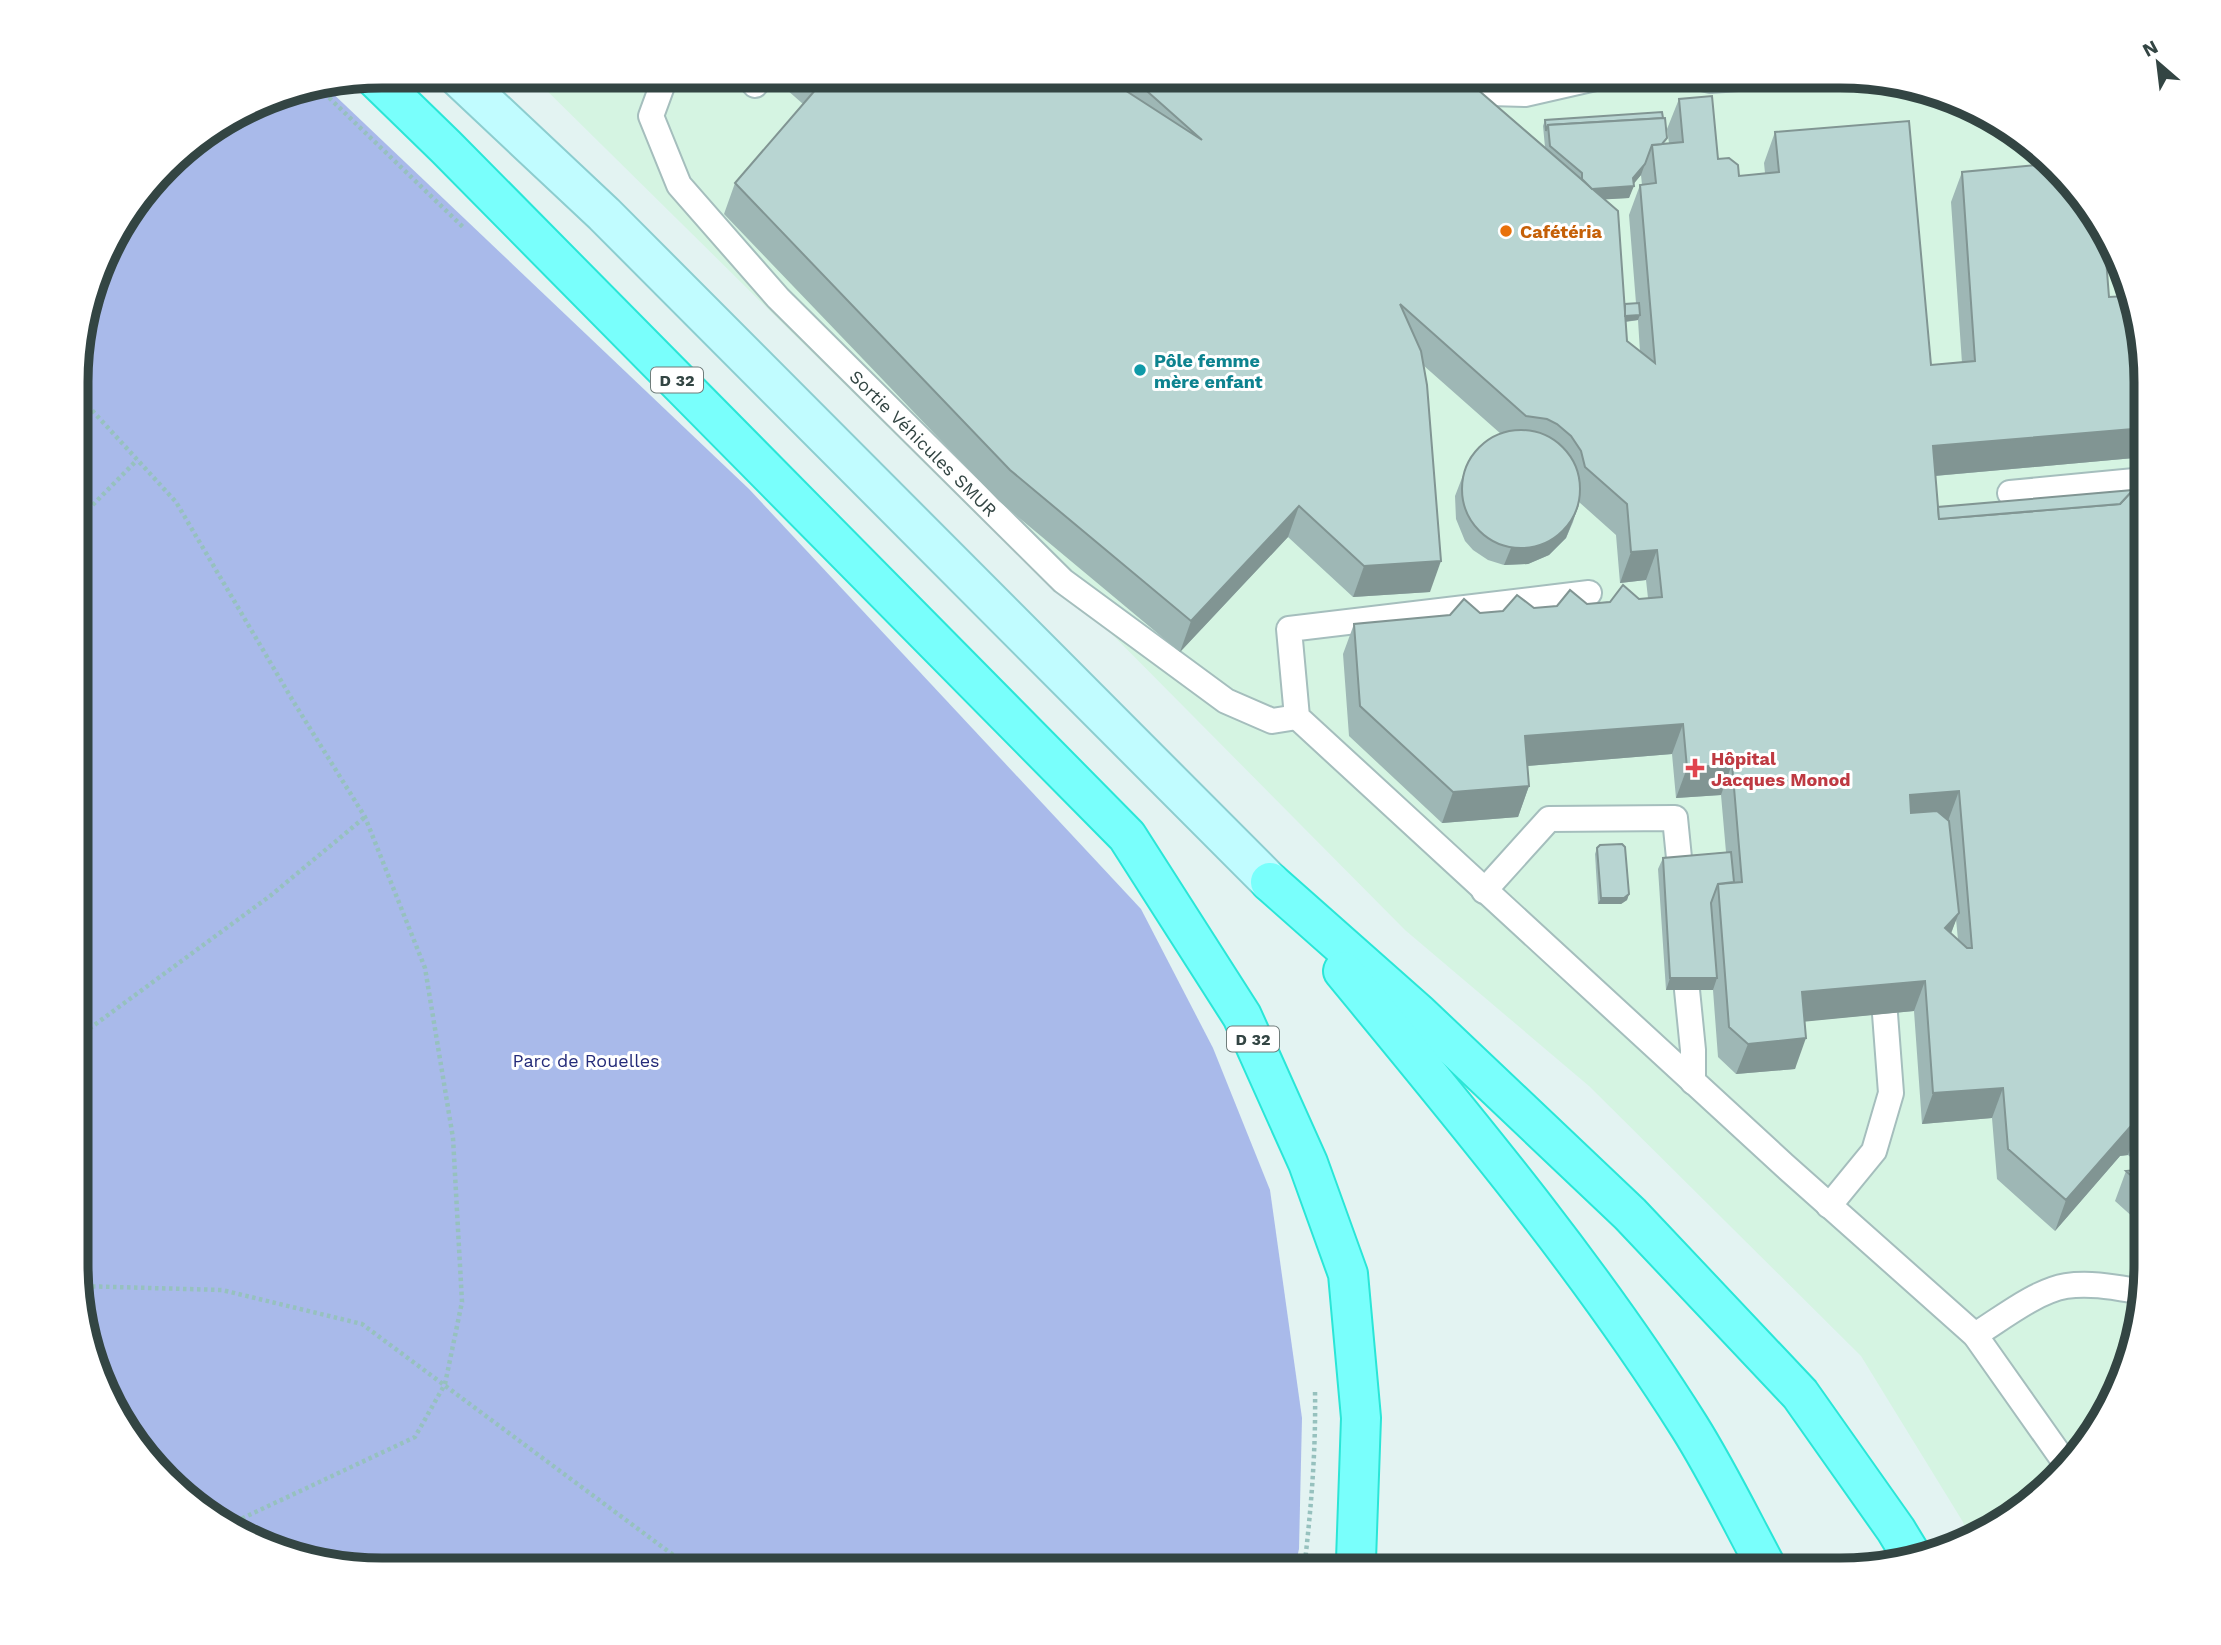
<svg xmlns="http://www.w3.org/2000/svg" width="2221" height="1645" viewBox="0 0 2221 1645" font-family="'Work Sans',sans-serif">
  <style>
    .medical { fill: #d5f4e2 }
    .green { fill: #a9baea }
    .lines { fill: none; stroke-linecap: round; stroke-linejoin: round }
    .service-casing { stroke: #a5bebd; stroke-width: 28 }
    .secondary-casing { stroke: #8ccdcf; stroke-width: 42 }
    .trunk-casing { stroke: #2ae6d7; stroke-width: 42 }
    .path { stroke: #96c1be; stroke-width: 4.5; stroke-dasharray: 3.5 3.5; stroke-linecap: butt }
    .service { stroke: #fff; stroke-width: 24 }
    .secondary { stroke: #c1fcff; stroke-width: 38 }
    .trunk { stroke: #79fffc; stroke-width: 38 }
    .wall { fill: #9eb7b5; fill-rule: evenodd }
    .shaded-wall { fill: #819593 }
    .building { fill: #b8d5d2; stroke: #819593; stroke-width: 2; fill-rule: evenodd }
    .food-dot { fill: #e8710a; stroke: #fff; stroke-width: 2.5 }
    .culture-dot { fill: #0f9aa8; stroke: #fff; stroke-width: 2.5 }
    .health-dot { fill: #e0444e; stroke: #fff; stroke-width: 2.5 }
    .labels { text-anchor: middle; dominant-baseline: central; stroke-width: 6; stroke-linejoin: round; paint-order: stroke }
    .shield { fill: #fff; stroke: #707d7b; stroke-width: 2 }
    .shield-label { font-size: 16px; font-weight: bold; fill: #334543 }
    .food-label { font-size: 18px; font-weight: bold; fill: #c56008; stroke: #fff; text-anchor: start }
    .culture-label { font-size: 18px; font-weight: bold; fill: #0d838f; stroke: #fff; text-anchor: start }
    .street-label { font-size: 18px; fill: #334543; stroke: #fff }
    .health-label { font-size: 18px; font-weight: bold; fill: #be3a42; stroke: #fff; text-anchor: start }
    .park-label { font-size: 18px; fill: #242b79; stroke: #fff }
    .rim { fill: none; stroke: #334543; stroke-width: 9 }
  </style>
  <rect width="100%" height="100%" fill="#e3f3f2"/>
  <polygon class="medical" points="531,75 1859,76 1938,92 2026,139 2114,246 2145,362 2145,1283 2123,1380 2082,1450 1975,1538 1969,1540 1963,1522 1861,1356 1589,1086 1405,930 1084,606 979,517"/>
  <polygon class="green" points="325,86 749,489 1141,909 1213,1048 1270,1190 1302,1418 1299,1549 1294,1570 362,1569 265,1547 195,1506 116,1416 78,1303 78,342 107,246 179,152 265,98"/>
  <g class="lines">
    <defs>
      <g id="service">
        <path id="s1" d="M666,75L651,116L679,185L778,298L1063,581L1226,701L1272,721L1297,717"/>
        <polyline points="746,75 755,85 763,75"/>
        <polyline points="1468,76 1490,93 1525,94 1604,76"/>
        <polyline points="1694,76 1711,80 1764,76"/>
        <polyline points="2010,493 2145,480"/>
        <polyline points="1589,593 1289,629 1297,717 1784,1165 1975,1335 2066,1464"/>
        <polyline points="1484,891 1549,819 1675,818 1680,868"/>
        <polyline points="1687,990 1693,1050 1693,1082"/>
        <polyline points="1829,1206 1874,1151 1891,1093 1885,1014"/>
        <path d="M1975,1335C2001,1319 2036,1291 2066,1286C2092,1282 2118,1288 2143,1292"/>
      </g>
      <polyline id="secondary" points="456,75 604,214 1270,882"/>
      <g id="trunk">
        <polyline points="374,77 446,147 1127,836 1242,1016 1308,1163 1348,1274 1361,1418 1356,1560 1352,1570"/>
        <polyline points="1270,882 1419,1014 1630,1214 1800,1394 1896,1530 1910,1553"/>
        <path d="M1343,971C1464,1118 1587,1264 1689,1426C1718,1472 1742,1522 1768,1570"/>
      </g>
    </defs>
    <use href="#service" class="service-casing"/>
    <use href="#secondary" class="secondary-casing"/>
    <use href="#trunk" class="trunk-casing"/>
    <g class="path">
      <polyline points="319,88 464,228"/>
      <polyline points="78,395 176,502 293,701 365,817 425,968 453,1138 462,1302 445,1384 415,1437 228,1525"/>
      <polyline points="78,520 137,460"/>
      <polyline points="78,1037 270,896 365,817"/>
      <polyline points="78,1286 222,1290 362,1324 692,1569"/>
      <path d="M1304,1570C1311,1510 1316,1451 1315,1391"/>
    </g>
    <use href="#service" class="service"/>
    <use href="#secondary" class="secondary"/>
    <use href="#trunk" class="trunk"/>
  </g>
  <g class="wall">
    <path d="M770,75L1462,76L1545,147L1543,126L1545,120L1665,144L1669,143L1667,129L1679,99L1718,159L1739,176L1765,173L1764,163L1775,132L1931,365L1962,363L1951,202L1962,172L2109,297L2145,362V457L1935,476L1938,507L2133,490L2145,477V1228L2115,1201L2126,1171L2144,1169L2128,1155L2120,1156L2055,1231L1997,1179L1992,1118L1922,1124L1914,1011L1805,1021L1795,1069L1736,1074L1718,1057L1713,990H1666L1658,869L1663,858L1726,852L1721,795L1676,798L1672,754L1527,766L1529,786L1518,817L1442,823L1349,736L1343,654L1354,624L1648,598L1646,580L1620,583L1616,535L1579,502L1573,522L1566,538L1549,555L1528,564L1504,565L1488,560L1473,550L1465,541L1456,519L1455,496L1470,457L1501,434L1423,365L1430,592L1353,597L1288,537L1180,652L999,501L724,214L735,183L803,104ZM1641,175L1642,185H1640L1629,215L1636,303L1625,304L1605,199L1629,198L1633,184ZM1638,320L1640,352L1627,341L1626,322ZM1956,919L1958,940L1951,934Z"/>
    <polygon points="1597,848 1629,894 1627,900 1621,904 1598,904 1595,854"/>
  </g>
  <g class="shaded-wall">
    <polygon points="1645,164 1641,175 1632,186 1634,186 1629,198 1578,201 1582,189 1633,178"/>
    <polygon points="1640,315 1638,320 1613,323 1615,317"/>
    <polygon points="2145,428 2145,457 1922,477 1933,446"/>
    <polygon points="1579,505 1566,538 1549,555 1528,564 1504,565 1511,548"/>
    <polygon points="1299,506 1288,537 1180,652 1191,621"/>
    <polygon points="1657,550 1646,580 1620,583 1631,552"/>
    <polygon points="1441,561 1430,592 1353,597 1364,566"/>
    <polygon points="1683,724 1672,754 1514,767 1525,736"/>
    <polygon points="1732,764 1721,795 1676,798 1687,768"/>
    <polygon points="1529,786 1518,817 1442,823 1453,792"/>
    <polygon points="1959,791 1948,821 1899,826 1910,795"/>
    <polygon points="1629,894 1627,900 1621,904 1598,904 1601,898"/>
    <polygon points="1959,913 1947,943 1945,928"/>
    <polygon points="1670,978 1717,978 1713,990 1666,990"/>
    <polygon points="1925,981 1914,1011 1791,1023 1802,992"/>
    <polygon points="1806,1038 1795,1069 1736,1074 1748,1044"/>
    <polygon points="2003,1088 1992,1118 1922,1124 1933,1093"/>
    <polygon points="2139,1125 2128,1155 2120,1156 2055,1231 2066,1200 2131,1126"/>
  </g>
  <g class="building">
    <path d="M816,75L1103,76L1202,140L1130,76H1462L1618,211L1627,341L1655,363L1640,185L1656,183L1652,145L1683,142L1679,99L1712,96L1718,159L1729,158L1738,165L1739,176L1779,172L1775,132L1909,121L1931,365L1975,361L1962,172L2047,164L2104,233L2109,297L2127,296L2145,362V428L1933,446L1939,519L2120,504L2145,477V1130L2139,1125L2131,1126L2066,1200L2008,1149L2003,1088L1933,1093L1925,981L1802,992L1806,1038L1748,1044L1729,1027L1718,884L1742,882L1732,764L1687,768L1683,724L1525,736L1529,786L1453,792L1360,706L1354,624L1450,615L1464,599L1480,613L1503,611L1517,595L1534,608L1557,606L1570,590L1587,604L1610,602L1623,585L1639,599L1662,597L1657,550L1631,552L1627,504L1585,467L1581,451L1571,436L1557,424L1547,419L1526,416L1400,304L1421,351L1427,385L1441,561L1364,566L1299,506L1191,621L1010,470L735,183L823,81ZM1959,791L1972,948H1967L1945,928L1959,913L1949,821L1937,811L1911,813L1910,795Z"/>
    <polygon points="1662,112 1663,118 1548,125 1546,131 1545,120"/>
    <polygon points="1665,118 1667,138 1662,144 1652,145 1645,164 1633,178 1634,186 1592,189 1582,179 1582,173 1550,146 1548,125"/>
    <polygon points="1639,303 1640,315 1625,316 1625,304"/>
    <circle cx="1521" cy="489" r="59"/>
    <polygon points="2133,490 2120,504 1939,519 1938,507"/>
    <polygon points="1622,844 1625,847 1629,894 1624,898 1601,898 1597,848 1600,845"/>
    <polygon points="1731,852 1734,882 1718,884 1711,903 1717,978 1670,978 1663,858"/>
    <polygon points="2145,1169 2145,1188 2126,1171"/>
  </g>
  <circle class="food-dot" cx="1506" cy="231" r="7"/>
  <circle class="culture-dot" cx="1140" cy="370" r="7"/>
  <path class="health-dot" d="M1691.5 757.5h7v7h7v7h-7v7h-7v-7h-7v-7h7z"/>
  <g class="labels">
    <g class="shield">
      <rect x="651" y="367.5" width="52" height="25" rx="5"/>
      <rect x="1227" y="1026.5" width="52" height="25" rx="5"/>
    </g>
    <g class="shield-label">
      <text x="677" y="380">D 32</text>
      <text x="1253" y="1039">D 32</text>
    </g>
    <g class="food-label">
      <text x="1520" y="231">Cafétéria</text>
    </g>
    <g class="culture-label">
      <text x="1154" y="360">Pôle femme<tspan x="1154" dy="21">mère enfant</tspan></text>
    </g>
    <g class="street-label">
      <text stroke="none"><textPath href="#s1" startOffset="474">Sortie Véhicules SMUR</textPath></text>
    </g>
    <g class="health-label">
      <text x="1711" y="758">Hôpital<tspan x="1711" dy="21">Jacques Monod</tspan></text>
    </g>
    <g class="park-label">
      <text x="586" y="1060">Parc de Rouelles</text>
    </g>
  </g>
  <path d="M0 0H2221V1645H0ZM382 88H1840A294 294 0 0 1 2134 382V1264A294 294 0 0 1 1840 1558H382A294 294 0 0 1 88 1264V382A294 294 0 0 1 382 88Z" fill="#fff" fill-rule="evenodd"/>
  <path class="rim" d="M382 88H1840A294 294 0 0 1 2134 382V1264A294 294 0 0 1 1840 1558H382A294 294 0 0 1 88 1264V382A294 294 0 0 1 382 88Z"/>
  <g transform="translate(2158 63) rotate(332)" stroke="#ffffff" stroke-width="5" paint-order="stroke">
  <path d="M0-5L12 26L0 18L-12 26Z" fill="#334543"/>
  <text y="-10" font-size="19" font-weight="bold" text-anchor="middle" fill="#334543">N</text>
  </g>
</svg>
